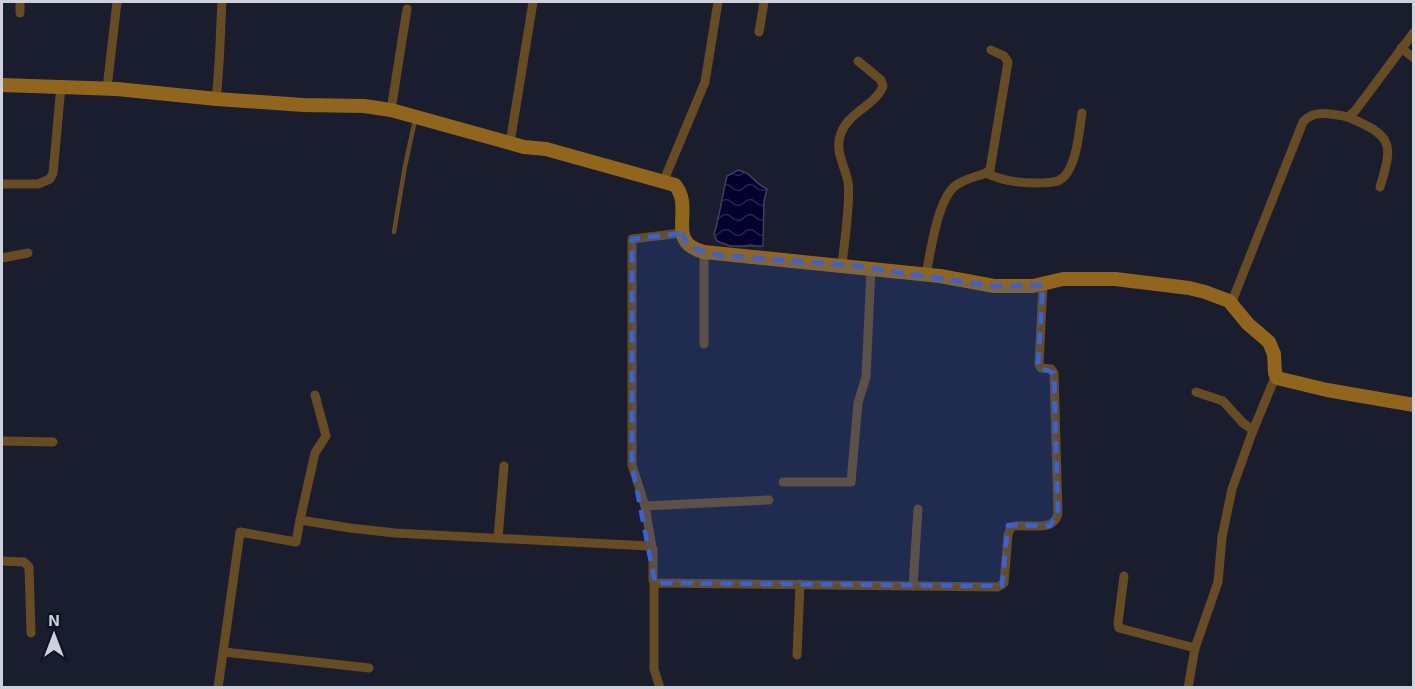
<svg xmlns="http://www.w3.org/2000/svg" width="1415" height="689" viewBox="0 0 1415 689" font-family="'Exo 2',sans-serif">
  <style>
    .water { fill: url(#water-waves); stroke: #403f62; stroke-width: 1.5 }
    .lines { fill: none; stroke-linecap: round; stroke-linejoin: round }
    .service { stroke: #674c23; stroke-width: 4.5 }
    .minor { stroke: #674c23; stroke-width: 9 }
    .secondary { stroke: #91651b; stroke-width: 14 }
    .marked { fill: #3762d9; fill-opacity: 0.2; stroke: #3762d9; stroke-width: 4.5; stroke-dasharray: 12 8; stroke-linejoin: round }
  </style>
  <defs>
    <pattern id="water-waves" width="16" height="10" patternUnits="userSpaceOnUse" patternTransform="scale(1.5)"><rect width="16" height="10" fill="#04002d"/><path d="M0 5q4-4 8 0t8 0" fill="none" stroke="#27244b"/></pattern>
  </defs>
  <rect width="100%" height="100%" fill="#191d2d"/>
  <path class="water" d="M738,170C754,174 752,182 767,189L764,201L763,246H730L717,241L714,234C720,215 722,196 727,176Z"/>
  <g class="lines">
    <polyline class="service" points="394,232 405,166 415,120"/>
    <g class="minor">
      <polyline points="20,13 20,2"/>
      <polyline points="759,32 764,2"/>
      <polyline points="1401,48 1414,58"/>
      <polyline points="107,88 117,2"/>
      <path d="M216,99C220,67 220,34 222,2"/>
      <polyline points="391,110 407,9"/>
      <path d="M1348,117C1392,136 1394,142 1380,187"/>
      <polyline points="510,143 533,2"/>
      <path d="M986,173C1002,181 1017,183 1035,183C1043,183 1051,183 1058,181C1077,173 1079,130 1082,113"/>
      <polyline points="664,180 705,82 718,2"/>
      <polyline points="2,184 38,184 50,179 53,173 61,86"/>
      <polyline points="2,258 28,253"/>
      <path d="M842,265C844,244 851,201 848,182C845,165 834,152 841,133C849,112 876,105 883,86L881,80L858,61"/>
      <path d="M926,274C931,251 937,201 955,186C964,179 976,177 986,173L990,170L1008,62L1004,56L991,50"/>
      <path d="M1231,304L1303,122C1314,109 1332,114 1348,117L1355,111L1414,32"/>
      <polyline points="704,344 704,252"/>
      <polyline points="1196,392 1223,401 1243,423 1253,430"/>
      <path d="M315,395L326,436L315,453L300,520L350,528L395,533L649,546L653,549V580L655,583L998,587L1004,583L1008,535L1011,527C1026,522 1053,534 1058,514L1054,373L1051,369L1041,368L1039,364L1043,285"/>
      <polyline points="2,441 53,442"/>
      <polyline points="783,482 851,482 858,403 866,377 871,268"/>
      <polyline points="645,506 769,500"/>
      <polyline points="498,538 504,466"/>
      <polyline points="652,547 645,506 632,465 632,239 682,233"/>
      <polyline points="2,561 24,562 29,567 31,633"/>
      <polyline points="1124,576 1118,623 1119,628 1195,648"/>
      <polyline points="654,582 654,669 660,688"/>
      <polyline points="913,586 918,509"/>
      <polyline points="224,652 369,668"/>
      <polyline points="797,655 800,584"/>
      <polyline points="218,688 240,532 296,542 300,520"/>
      <polyline points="1188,688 1195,648 1218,582 1222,537 1232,489 1252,433 1276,375"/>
    </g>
    <path class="secondary" d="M2,85L117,89L217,99L303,105L364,106L391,110L524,147L546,149L675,185C695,209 664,242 704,252L940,276L994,286H1033L1063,279H1115L1189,288L1205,292L1229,301L1248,324L1269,342L1274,354L1275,373L1277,378L1327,390L1414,405"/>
  </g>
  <path class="marked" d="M682,233L689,247L720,255L850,265L994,286L1043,285L1038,367L1054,373L1058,514L1050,526L1008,525L1002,586L655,583L632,465V239Z"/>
  <rect width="1415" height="689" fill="none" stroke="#cdd1dc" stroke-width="6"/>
  <g transform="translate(54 635)" stroke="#101323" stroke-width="4.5" paint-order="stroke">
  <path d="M0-4.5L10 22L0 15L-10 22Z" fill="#cdd1dc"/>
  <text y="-9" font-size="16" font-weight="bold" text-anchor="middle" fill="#cdd1dc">N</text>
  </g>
</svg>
